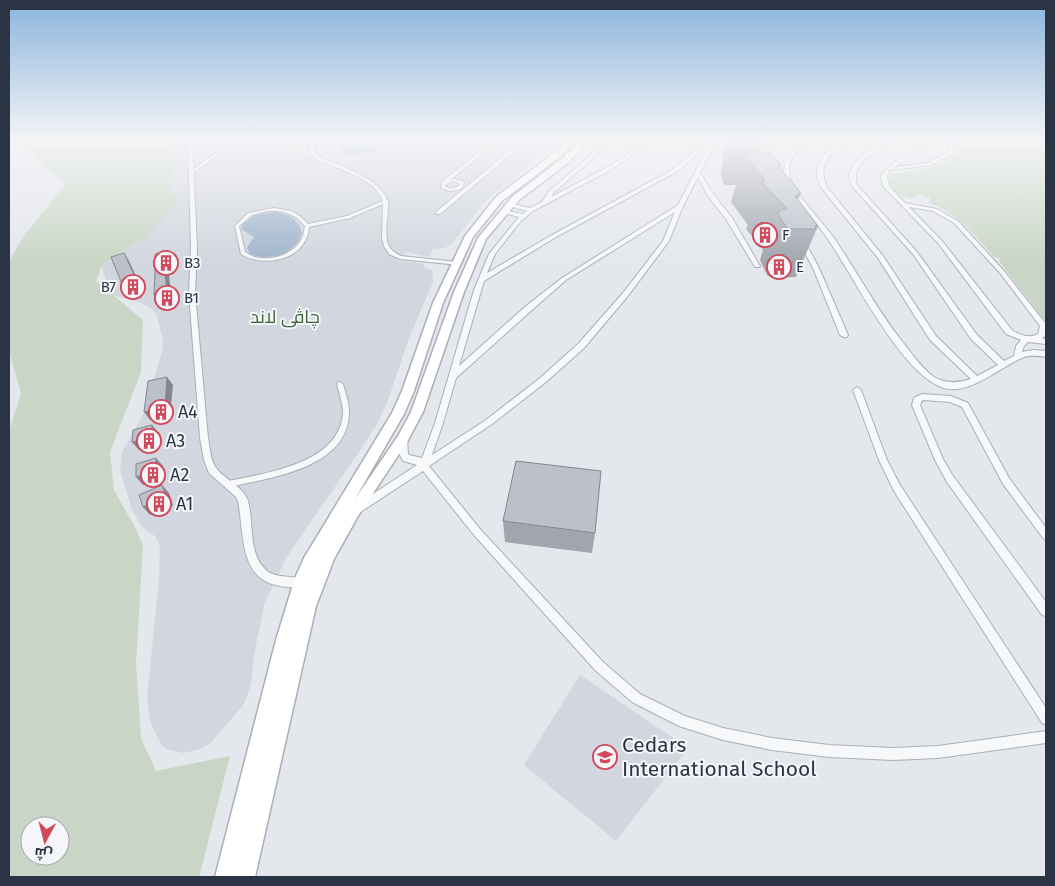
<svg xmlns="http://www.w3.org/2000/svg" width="1055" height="886" viewBox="0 0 1055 886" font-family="'Fira Sans',Cairo,sans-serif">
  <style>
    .built { fill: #d2d6de }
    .green { fill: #c9d6c5; fill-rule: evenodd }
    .water { fill: #9fb4cc }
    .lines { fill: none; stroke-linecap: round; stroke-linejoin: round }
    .pedestrian-casing { stroke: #a9aeb7; stroke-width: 2 }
    .minor-casing { stroke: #a9aeb7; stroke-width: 2 }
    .secondary-casing { stroke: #a9aeb7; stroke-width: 3 }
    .pedestrian { fill: #f7f8fa; fill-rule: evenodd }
    .minor { fill: #f7f8fa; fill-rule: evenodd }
    .secondary { fill: #fff; fill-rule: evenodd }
    .wall { fill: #a1a5ae }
    .shaded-wall { fill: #83868d }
    .building { fill: #bbc0ca; stroke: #83868d }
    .labels { text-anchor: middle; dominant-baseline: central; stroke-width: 4; stroke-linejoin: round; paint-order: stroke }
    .far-poi-label { font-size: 15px; fill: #2b3445; stroke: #f4f6f9; text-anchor: start }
    .park-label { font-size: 18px; fill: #3f6138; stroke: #f4f6f9 }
    .poi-label { font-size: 18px; fill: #2b3445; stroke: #f4f6f9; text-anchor: start }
    .near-poi-label { font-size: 21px; fill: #2b3445; stroke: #f4f6f9; text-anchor: start }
  </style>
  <rect width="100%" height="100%" fill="#e4e7ec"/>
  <g class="built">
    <polygon points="160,139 562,139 485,202 451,245 444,248 433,249 429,257 406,252 396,260 424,264 423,267 426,269 432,270 433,282 409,338 388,400 377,424 361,449 286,558 264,605 254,656 251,684 244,704 211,743 201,749 183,753 167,749 161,744 151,724 147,697 159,579 160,547 156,537 142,527 132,510 120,470 122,452 145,411 162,351 163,341 157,315 151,308 141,303 112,295 102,269 102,265 144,238 169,182 175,164 171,149 165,141"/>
    <polygon points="580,675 688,748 616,841 524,765"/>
  </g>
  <g class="green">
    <path d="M54,139H140L171,148L175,164L169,182L177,204L144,238L102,265L96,281L143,320L141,372L110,452L114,490L136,529L143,545L136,663L141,738L156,771L230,756L199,877H9V431L21,394L11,358L9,356V261L24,236L66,183L44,168L28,146ZM30,826H60V856H30Z"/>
    <path d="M959,139H1045L1046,322L999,261L1000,258H995C975,236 957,211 928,203L931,198L918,194L913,199C901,197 885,189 891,174C915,170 940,171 959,151Z"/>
  </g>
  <g class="water">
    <polygon points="343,139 378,139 380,146 373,154 346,155 339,148 344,141 341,140"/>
    <path d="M275,212C288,214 299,219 302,233C296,254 269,262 250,254L247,248L254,237L242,230V225L255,215Z"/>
  </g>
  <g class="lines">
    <defs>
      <g id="pedestrian">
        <polygon points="242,139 248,139 227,148 193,173 190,172 225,146"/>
        <path d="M281,139H286L301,150L311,153L310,151L311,139H315L314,151L317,156L353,171L371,181L378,187L385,195L387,200L389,201L388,202C389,215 383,235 389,246C391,251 396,253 401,256L457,262L459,263V265L400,259L389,254L384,246L382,238L383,204L350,218L309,227C307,259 266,269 241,254L235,226L248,213L274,208L291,211L301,217L308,224L347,216L383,201C375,180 349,173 330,165C324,163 317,161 313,156L299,152ZM268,211C283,210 295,214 305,226C304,230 304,234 302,238C295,254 269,263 252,256C250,255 248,254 245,252L239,226L252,215Z"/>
        <path d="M496,139H501L450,180L455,179L464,182V183L461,189L450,191L441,188L442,183L444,180ZM455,181L460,184L457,187L450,189L445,186L446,184Z"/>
        <polygon points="524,139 529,139 440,214 436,214 436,212"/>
        <path d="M338,382H340L343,384C345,392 349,402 349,411C350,468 270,478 228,487L225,486L224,484L225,482L228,481C267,473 343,463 343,410C342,402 339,392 337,384Z"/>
      </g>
      <g id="minor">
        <path d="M188,139H192L197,248L195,293L208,438C210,447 210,460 216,468C225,480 243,486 248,501C254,522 248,551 264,568C274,580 291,574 304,580L305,583L304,586L300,588C288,587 276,587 265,581C240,568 243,525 238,501L236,497L209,473L204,460L200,438L189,293L191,248Z"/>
        <path d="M605,139H610L587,164L554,192L551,197L608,167L650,139H655L612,169L533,211L520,222L495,254L487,273L552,235L672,170L709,140L717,139L700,173L714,195L732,218L760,266L759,267H755L726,219L708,196L698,177L683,206L669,241L627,297L584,348L546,382L492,424L429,466L480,529L603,662L640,694L685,716L723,728L772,738L829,745L893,748L938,746L1046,731V743L938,758L893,760L829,757L772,750L723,740L679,726L632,702L595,670L474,535L423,471L359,513L356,514L353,513L351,510L353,507L417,465L403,461L399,453L400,437H406C409,442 406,449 409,455L422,458L435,423L474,290L489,254L519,217L500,212L503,210L523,214L527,211L506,205L509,203L530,208L542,202L550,190L583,162ZM709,145L678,205L562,278L526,306L459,366L484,281L556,237L676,172ZM675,212L663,241L623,293L578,344L540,378L486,420L432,455L443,423L456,378L532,310L566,280Z"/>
        <polygon points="772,139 777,139 771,146 764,164 760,164 759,163 766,146"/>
        <path d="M806,139H812C802,148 788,156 789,172C791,191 822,221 834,238C859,275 880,315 908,349C916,359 924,370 934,377C946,384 958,383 971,379L930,340L878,258L820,186C818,181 817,176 817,170C819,156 838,139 851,139C834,153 817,159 826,186L883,256L936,336L977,376L998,365L971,339L913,254L852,186C850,181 848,176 850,171C855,159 882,139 894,139C879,152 850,159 857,185L917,252L977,335L1004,361L1014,356L1016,346L1021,340L1006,334L938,243L883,186L881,176C893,157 914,157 925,139H930L921,151L894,167L928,163L948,152L950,139H955L952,154L931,165L890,170L887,176L889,186L905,203L937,209L958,221L1004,271L1046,324V335L1042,338L1046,340V344L1028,342L1024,346L1022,352L1033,350L1046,351V357C1039,356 1031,355 1024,357C1001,366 967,398 941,387C898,369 854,276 827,238C815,219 790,197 785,176C781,160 795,147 806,139ZM909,207L933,211L954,223L1000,273L1040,326L1038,334C1029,339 1020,335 1012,330L942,241Z"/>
        <polygon points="801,238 804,240 819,268 848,335 847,337 844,337 840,335 813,268 798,240"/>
        <polygon points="857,387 861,390 887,460 900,485 1046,708 1046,725 1042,723 894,491 879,460 853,390"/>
        <polygon points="922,394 951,396 968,403 1009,478 1046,528 1046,539 1043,538 1003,484 962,407 950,402 923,400 921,402 920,405 943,459 953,476 1046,602 1046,616 1042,615 947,482 935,460 912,405 914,398"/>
      </g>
      <polygon id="secondary" points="568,139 575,139 561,156 502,201 473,237 443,303 414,391 404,414 355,499 398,436 411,412 454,292 478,238 513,196 563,158 581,139 588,139 569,162 519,200 486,239 464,292 423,412 407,442 358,516 334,559 316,606 255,877 215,877 276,640 295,578 304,558 392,413 402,391 433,303 465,236 496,197 555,152"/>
    </defs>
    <use href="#pedestrian" class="pedestrian-casing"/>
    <use href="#minor" class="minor-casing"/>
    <use href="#secondary" class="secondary-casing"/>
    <use href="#pedestrian" class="pedestrian"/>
    <use href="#minor" class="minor"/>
    <use href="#secondary" class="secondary"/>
  </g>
  <g class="wall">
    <polygon points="727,139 763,139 758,153 767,154 781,165 780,169 801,193 798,200 818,226 796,277 772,278 767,275 760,260 763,250 746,229 748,225 731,202 736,185 726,185 723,183 721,172 724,157 722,157"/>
    <polygon points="503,521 595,533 592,553 505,542"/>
  </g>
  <g class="shaded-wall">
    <polygon points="163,252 167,260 172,300 159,303 154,295"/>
    <polygon points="124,253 129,261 141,287 127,292 122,284"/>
    <polygon points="167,377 173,385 170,415 150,420 144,412"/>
    <polygon points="152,425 159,433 158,445 139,450 132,442"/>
    <polygon points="156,458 163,466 163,479 143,485 136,477"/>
    <polygon points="162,485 169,493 173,505 150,515 143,507"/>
  </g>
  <g class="building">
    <polygon points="738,139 760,139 761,140 739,139"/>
    <polygon points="766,152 767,154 771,154 781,165 778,165 779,167 801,193 798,193 800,195 795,196 818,226 815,226 816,229 790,229 786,227 777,212 780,212 779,210 787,209 762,182 764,182 763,180 765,180 744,156 747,156 745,154"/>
    <polygon points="163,252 167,292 154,295 155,273 155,254"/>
    <polygon points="124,253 136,279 122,284 111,257"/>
    <polygon points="167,377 165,407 144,412 148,381"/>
    <polygon points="152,425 152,437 132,442 133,430"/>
    <polygon points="156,458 156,471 136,477 136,464"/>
    <polygon points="516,461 601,471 595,533 503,521"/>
    <polygon points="162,485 166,497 143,507 139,495"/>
  </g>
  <linearGradient id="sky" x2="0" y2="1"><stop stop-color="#8bb4dd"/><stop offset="0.53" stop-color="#f3f4f6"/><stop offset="1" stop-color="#f3f4f6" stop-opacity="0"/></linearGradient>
  <rect width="1055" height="263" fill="url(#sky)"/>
  <defs>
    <symbol id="building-ring" viewBox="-11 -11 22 22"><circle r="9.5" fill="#f4f6f9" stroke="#d1495b" stroke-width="1.5"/><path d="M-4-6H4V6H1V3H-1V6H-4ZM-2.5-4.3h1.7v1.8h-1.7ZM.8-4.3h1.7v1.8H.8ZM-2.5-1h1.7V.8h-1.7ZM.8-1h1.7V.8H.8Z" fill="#d1495b"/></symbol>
    <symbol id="school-ring" viewBox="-11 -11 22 22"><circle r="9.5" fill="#f4f6f9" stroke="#d1495b" stroke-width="1.5"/><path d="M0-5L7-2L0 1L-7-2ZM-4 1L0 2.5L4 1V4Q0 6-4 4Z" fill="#d1495b"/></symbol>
  </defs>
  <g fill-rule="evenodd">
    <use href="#building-ring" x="751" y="221" width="28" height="28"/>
    <use href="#building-ring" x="152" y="249" width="28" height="28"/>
    <use href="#building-ring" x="765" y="253" width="28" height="28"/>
    <use href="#building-ring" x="119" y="273" width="28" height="28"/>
    <use href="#building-ring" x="153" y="284" width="28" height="28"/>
    <use href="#building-ring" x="147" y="398" width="28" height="28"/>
    <use href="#building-ring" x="135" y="427" width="28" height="28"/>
    <use href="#building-ring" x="139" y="461" width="28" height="28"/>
    <use href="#building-ring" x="145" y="490" width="28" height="28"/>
    <use href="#school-ring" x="591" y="743" width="28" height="28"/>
  </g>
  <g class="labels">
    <g class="far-poi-label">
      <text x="782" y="235">F</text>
      <text x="184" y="263">B3</text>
      <text x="796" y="267">E</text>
      <text x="116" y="287" text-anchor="end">B7</text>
      <text x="184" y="298">B1</text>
    </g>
    <g class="park-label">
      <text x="285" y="317">چاڤی لاند</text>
    </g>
    <g class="poi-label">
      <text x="178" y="412">A4</text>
      <text x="166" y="441">A3</text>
      <text x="170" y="475">A2</text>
      <text x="176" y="504">A1</text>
    </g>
    <g class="near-poi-label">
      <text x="622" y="745">Cedars<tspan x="622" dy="24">International School</tspan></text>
    </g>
  </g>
  <rect width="1055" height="886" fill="none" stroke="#2b3445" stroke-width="20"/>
  <g transform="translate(45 841) rotate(187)"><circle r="24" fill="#f4f6f9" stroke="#a4a8b1"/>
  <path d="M0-4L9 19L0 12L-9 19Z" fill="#d1495b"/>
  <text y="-8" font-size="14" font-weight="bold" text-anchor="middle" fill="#2b3445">ش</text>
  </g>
</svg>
